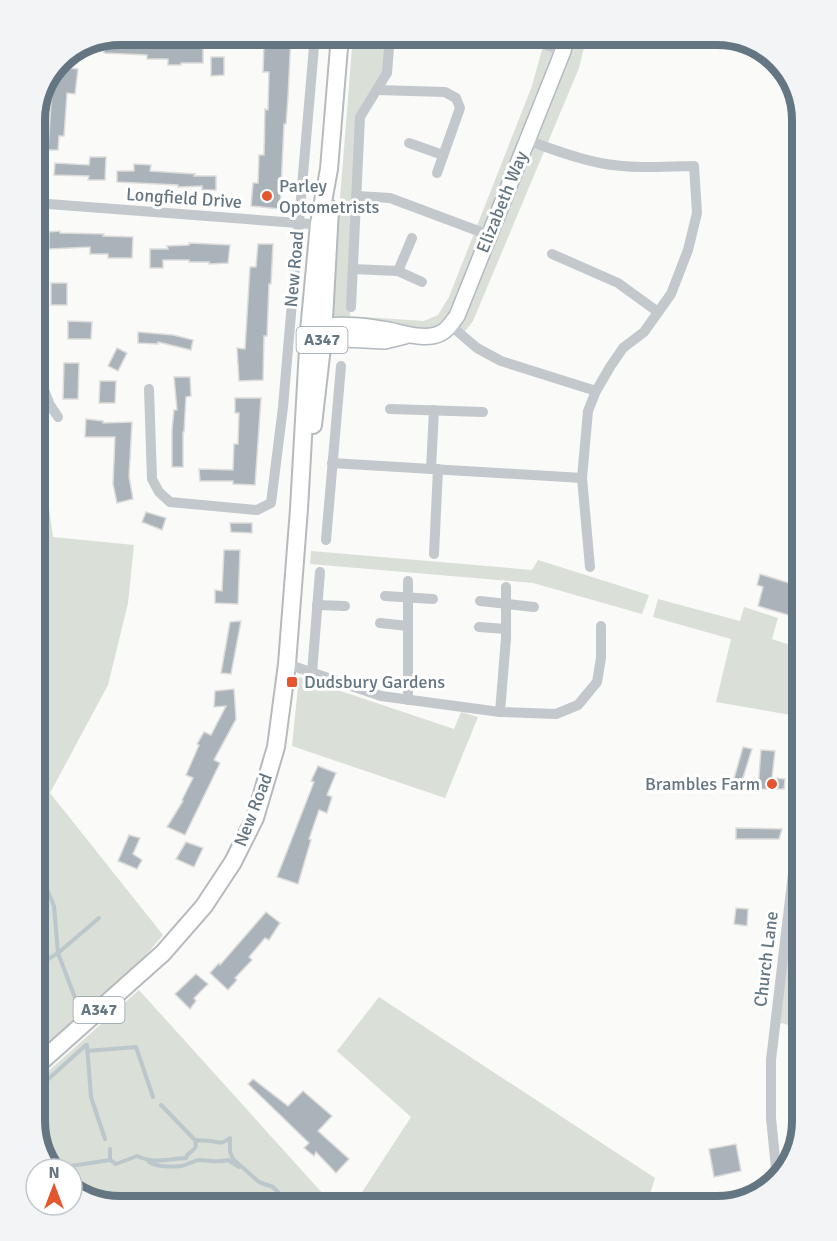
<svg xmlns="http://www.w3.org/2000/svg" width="837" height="1241" viewBox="0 0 837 1241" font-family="Signika,sans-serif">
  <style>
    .green { fill: #dadfd7 }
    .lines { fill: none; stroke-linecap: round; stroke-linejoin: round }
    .stream { stroke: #bbc7cb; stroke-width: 4 }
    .building { fill: #aab3b9; stroke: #dcdcda; stroke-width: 1.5 }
    .secondary-casing { stroke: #b3babf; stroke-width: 18 }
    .primary-casing { stroke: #b5babe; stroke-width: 20 }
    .street { stroke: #c3c8cc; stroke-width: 10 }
    .secondary { stroke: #fff; stroke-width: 15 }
    .primary { stroke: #fff; stroke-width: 16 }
    .poi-dot { fill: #e4572e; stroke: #fff; stroke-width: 2 }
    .labels { text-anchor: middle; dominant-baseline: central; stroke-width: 6; stroke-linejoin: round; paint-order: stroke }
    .shield { fill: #fff; stroke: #939fa8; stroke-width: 1.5 }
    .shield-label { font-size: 16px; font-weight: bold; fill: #657683 }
    .poi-label { font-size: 18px; fill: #657683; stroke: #fff; text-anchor: start }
    .street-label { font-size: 18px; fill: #657683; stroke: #fff }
    .rim { fill: none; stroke: #657683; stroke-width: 8 }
  </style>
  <rect width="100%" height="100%" fill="#fafaf8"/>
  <g class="green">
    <polygon points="353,35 390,35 387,73 360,117 350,316 424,321 438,315 449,297 532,86 546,35 587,35 579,68 473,321 462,335 444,332 330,325"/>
    <polygon points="35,405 53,537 134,545 128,603 108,685 50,793 163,935 139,963 35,1057"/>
    <polygon points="311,551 532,570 538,560 649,595 642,614 533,583 310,564"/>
    <polygon points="658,599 740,621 744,607 778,618 772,639 802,649 802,717 716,702 731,639 653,617"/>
    <polygon points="299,677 454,729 461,712 478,717 445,798 292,746"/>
    <polygon points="802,744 802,1028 776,1022"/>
    <path d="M139,990L334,1206H114L77,1195L72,1190V1169H51C34,1152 35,1106 35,1083Z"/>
    <polygon points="379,997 655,1178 646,1206 353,1206 411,1117 337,1051"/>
  </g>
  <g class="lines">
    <g class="stream">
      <polyline points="35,861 54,906 58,953 77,1003"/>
      <polyline points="37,966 58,953 99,918"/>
      <polyline points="87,1045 91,1097 105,1139"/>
      <polyline points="87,1051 136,1047 153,1097"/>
      <polyline points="35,1091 86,1045"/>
      <path d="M196,1140C202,1141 206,1140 211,1141C220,1143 222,1144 230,1138V1152L233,1159L259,1182L273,1187L292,1206"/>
      <path d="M110,1160L116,1164L137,1156C154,1164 168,1159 186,1158L187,1155C193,1150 198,1148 195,1140L161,1105"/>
      <path d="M149,1162C157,1167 171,1167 181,1166C187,1165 193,1161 199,1160C209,1160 218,1163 228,1160L239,1167"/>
      <polyline points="51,1169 110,1160 110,1149"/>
    </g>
  </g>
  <g class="building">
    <polygon points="273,35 291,35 288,97 286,124 284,124 280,209 251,206 253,183 258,183 259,155 264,155 265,109 268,110 269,72 263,72 264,44 273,44"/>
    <polygon points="112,38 203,45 203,63 181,63 181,65 168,65 168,59 147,59 147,55 104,53 104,50 84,50"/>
    <polygon points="211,57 224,57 224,75 211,76"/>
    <polygon points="56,67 78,69 75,94 67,93 64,136 59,136 58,150 48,150 51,103"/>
    <polygon points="90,157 106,157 105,180 88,180 89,176 54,175 55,163 89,165"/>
    <polygon points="134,164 151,165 150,171 195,174 194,176 216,176 216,190 202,190 202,186 178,187 178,185 117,182 117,171 134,171"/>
    <polygon points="60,231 60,233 104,234 103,236 133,237 132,258 108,258 108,254 90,254 90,247 49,249 49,232"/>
    <polygon points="189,243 230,245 228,263 209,264 209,262 189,262 189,260 163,260 163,268 150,268 150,249 168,249 167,246 189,245"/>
    <polygon points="258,244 273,244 271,284 269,284 267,336 264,336 263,380 239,381 237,348 245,349 250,267 256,267"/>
    <rect x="51" y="283" width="16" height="22"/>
    <polygon points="68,321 92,322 91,339 68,339"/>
    <polygon points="138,332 173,335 193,340 191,350 158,342 158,344 138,343"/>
    <polygon points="117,348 127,353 118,371 108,366"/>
    <polygon points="64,363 79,363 78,399 63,399"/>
    <polygon points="174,377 190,377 191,396 186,397 184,432 183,432 183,467 172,467 172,430 174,410 177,410"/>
    <polygon points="100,381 116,381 115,403 99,403"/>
    <polygon points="235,398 261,398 255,485 233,484 233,481 200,481 199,469 233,470 234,444 238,444 239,413 235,413"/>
    <polygon points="86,419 103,421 103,423 132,422 129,477 133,499 117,503 113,484 115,437 85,437"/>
    <polygon points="146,512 166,518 162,530 142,522"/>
    <polygon points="230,523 252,523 252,533 231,532"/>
    <polygon points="224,550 240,550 238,604 215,603 215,590 222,591"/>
    <polygon points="760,574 802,587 802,619 758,606 763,587 757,585"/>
    <polygon points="241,621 231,674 221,673 230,622"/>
    <polygon points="234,689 236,719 214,760 220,763 185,835 167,827 183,801 182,800 193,778 186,775 199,745 197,744 204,732 211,735 226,706 214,707 215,691"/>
    <polygon points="743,747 752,749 741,784 733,782"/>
    <polygon points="761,750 775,751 772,778 785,779 784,789 758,789"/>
    <polygon points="318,766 336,773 327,795 332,797 327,813 319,810 309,839 311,840 298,884 277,877 314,782 311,781"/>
    <polygon points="736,828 782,829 779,839 736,839"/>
    <polygon points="129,835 140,838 133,854 142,860 137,869 118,861"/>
    <polygon points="186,842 203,848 194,867 176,859"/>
    <polygon points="736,908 748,909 747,926 734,924"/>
    <polygon points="266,912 280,923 269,940 265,938 249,957 252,960 235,978 237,980 228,990 210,973 219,963 220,965"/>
    <polygon points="196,974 208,984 194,998 196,1001 190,1009 175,994"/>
    <polygon points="253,1079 288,1106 303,1091 332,1116 318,1131 349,1159 336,1173 316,1152 314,1156 304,1148 309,1143 248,1084"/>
    <polygon points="792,1081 802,1081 801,1126 795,1126"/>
    <polygon points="736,1144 741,1171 714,1177 709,1149"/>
  </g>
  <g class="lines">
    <defs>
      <g id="secondary">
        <path d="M313,330C331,323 362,325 382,329C399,331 424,342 441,333C448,330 452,322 457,316L563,51L566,35"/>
        <polyline points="314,333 323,338 385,341 405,336"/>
      </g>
      <g id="primary">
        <polyline points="313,425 323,338 330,209"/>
        <polyline points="35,1067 163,953 204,906 233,862 255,818 276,747 287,664 299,509 309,331 319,224 329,169 340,35"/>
      </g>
    </defs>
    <use href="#secondary" class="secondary-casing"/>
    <use href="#primary" class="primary-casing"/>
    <g class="street">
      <polyline points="505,35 534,40 563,51"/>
      <polyline points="377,90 445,92 456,98 460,108 437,173"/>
      <path d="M527,140C551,149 575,158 600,163C631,169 663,167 694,166L697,213L688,250L671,294L644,332L623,348L610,367L596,391L588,411L582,478L590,567"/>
      <polyline points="409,143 443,155"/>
      <polyline points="357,196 390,198 489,235"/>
      <polyline points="35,203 324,225"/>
      <polyline points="35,244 37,318 44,390 50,405 58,417"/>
      <polyline points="552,254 618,283 658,312"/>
      <polyline points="353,269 398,271 422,282"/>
      <polyline points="398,271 412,238"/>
      <polyline points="351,307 360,117 387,73 390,35"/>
      <polyline points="450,325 477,348 501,361 596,391"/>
      <polyline points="149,389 152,479 159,492 170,502 257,510 271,503 283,407 315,35"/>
      <polyline points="390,409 483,412"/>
      <polyline points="332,463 582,478"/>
      <polyline points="431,469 434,410"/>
      <polyline points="326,540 341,366"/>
      <polyline points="434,554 438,469"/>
      <polyline points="385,596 433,599"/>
      <polyline points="480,601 534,607"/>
      <polyline points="317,605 345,606"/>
      <polyline points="380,623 408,626"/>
      <polyline points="479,627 506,629"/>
      <polyline points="287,664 381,696 500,712 556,714 578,705 597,682 601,658 601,626"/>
      <polyline points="312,673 320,572"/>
      <polyline points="408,700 408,581"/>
      <polyline points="500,712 506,638 506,587"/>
      <polyline points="777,1178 771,1118 771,1060 794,865 802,744"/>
    </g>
    <use href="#secondary" class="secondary"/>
    <use href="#primary" class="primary"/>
  </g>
  <g class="poi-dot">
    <circle cx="267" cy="196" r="6"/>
    <rect x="286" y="676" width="12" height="12" rx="3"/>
    <circle cx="772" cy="784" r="6"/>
  </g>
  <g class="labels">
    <g class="shield">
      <rect x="296.5" y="327" width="51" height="26" rx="4.5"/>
      <rect x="73.5" y="997" width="51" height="26" rx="4.5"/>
    </g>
    <g class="shield-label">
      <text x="322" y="340">A347</text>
      <text x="99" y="1010">A347</text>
    </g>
    <g class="poi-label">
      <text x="279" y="186">Parley<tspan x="279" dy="21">Optometrists</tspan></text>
      <text x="304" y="682">Dudsbury Gardens</text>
      <text x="760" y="784" text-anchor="end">Brambles Farm</text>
    </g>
    <g class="street-label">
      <text transform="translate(184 198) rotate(4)">Longfield Drive</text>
      <text transform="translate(502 202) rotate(-68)">Elizabeth Way</text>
      <text transform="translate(294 269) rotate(-85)">New Road</text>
      <text transform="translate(253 810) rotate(-69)">New Road</text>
      <text transform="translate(766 959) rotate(-83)">Church Lane</text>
    </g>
  </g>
  <path d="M0 0H837V1241H0ZM120 45H717A75 75 0 0 1 792 120V1121A75 75 0 0 1 717 1196H120A75 75 0 0 1 45 1121V120A75 75 0 0 1 120 45Z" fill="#f3f4f5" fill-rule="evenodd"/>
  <path class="rim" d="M120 45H717A75 75 0 0 1 792 120V1121A75 75 0 0 1 717 1196H120A75 75 0 0 1 45 1121V120A75 75 0 0 1 120 45Z"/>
  <g transform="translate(54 1187)"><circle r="28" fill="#ffffff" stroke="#c1c8cd" stroke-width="1.5"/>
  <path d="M0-4.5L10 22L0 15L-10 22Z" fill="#e4572e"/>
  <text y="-9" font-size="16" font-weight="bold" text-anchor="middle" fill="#657683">N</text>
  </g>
</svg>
